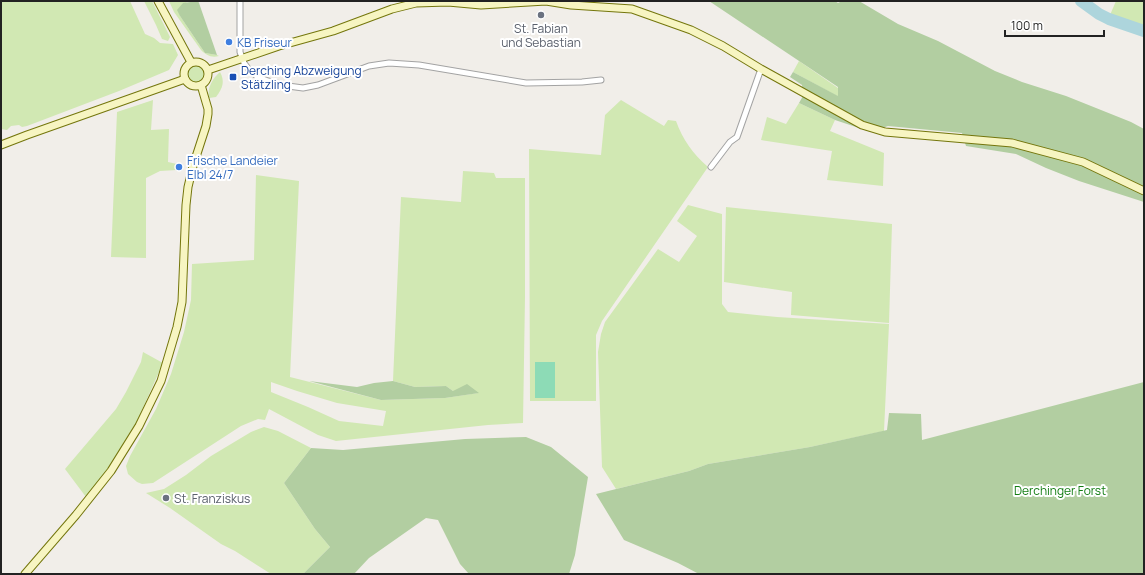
<svg xmlns="http://www.w3.org/2000/svg" width="1145" height="575" viewBox="0 0 1145 575" font-family="Manrope,sans-serif">
  <style>
    .grass { fill: #d1e8b3; fill-rule: evenodd }
    .forest { fill: #b2cea1 }
    .pitch { fill: #8ddbb6 }
    .lines { fill: none; stroke-linecap: round; stroke-linejoin: round }
    .river { stroke: #add5dc; stroke-width: 12 }
    .street-casing { stroke: #a3a3a3; stroke-width: 7 }
    .secondary-casing { stroke: #74760c; stroke-width: 9 }
    .street { stroke: #fff; stroke-width: 5 }
    .secondary { stroke: #f7f5c2; stroke-width: 7 }
    .worship-dot { fill: #6b7280; stroke: #fff; stroke-width: 1.5 }
    .shop-dot { fill: #3f7fe0; stroke: #fff; stroke-width: 1.5 }
    .transit-dot { fill: #1a4fb4; stroke: #fff; stroke-width: 1.5 }
    .labels { text-anchor: middle; dominant-baseline: central; stroke-width: 4; stroke-linejoin: round; paint-order: stroke }
    .worship-label { font-size: 12px; fill: #5b616d; stroke: #fff }
    .shop-label { font-size: 12px; fill: #366cbe; stroke: #fff; text-anchor: start }
    .transit-label { font-size: 12px; fill: #164399; stroke: #fff; text-anchor: start }
    .park-label { font-size: 12px; fill: #137d13; stroke: #fff }
  </style>
  <rect width="100%" height="100%" fill="#f1eee9"/>
  <g class="grass">
    <polygon points="1,1 130,1 145,34 154,38 160,43 173,44 178,55 169,70 119,91 27,126 22,127 19,125 11,126 7,130 1,129"/>
    <polygon points="144,1 152,1 170,37 168,41 162,39 156,25"/>
    <path d="M169,1H185L187,3H183L180,16L205,53L217,55L219,56C211,58 206,55 201,50L174,12Z"/>
    <polygon points="1116,1 1144,1 1144,27 1110,15"/>
    <polygon points="799,61 838,88 839,97 793,72"/>
    <circle cx="196" cy="74" r="9"/>
    <path d="M220,72C225,81 223,88 216,97L209,98C207,88 212,79 220,72Z"/>
    <polygon points="153,100 151,130 169,129 168,162 177,164 177,170 160,171 146,178 146,258 111,257 117,112"/>
    <path d="M621,100L664,126L668,120L676,121C683,140 693,154 708,167L602,321L596,335V401H530L529,149L601,155L605,115Z"/>
    <polygon points="799,103 835,120 830,131 884,153 883,186 827,180 832,151 761,140 767,117 786,124"/>
    <path d="M463,171L494,173L496,178H525V297L523,423L488,425L336,441L318,435L269,409L265,420L258,419L241,426L153,483L142,484L137,482L128,474L126,466L130,456L156,409L171,374L184,332L191,300L192,264L254,260L256,175L299,181L290,377L381,400L445,398L478,393L453,391L446,386L415,387L393,381L401,197L461,202ZM271,382L297,391L337,403L386,411L383,426L339,421L308,407L271,392Z"/>
    <polygon points="688,205 722,214 722,304 728,312 777,317 889,324 884,431 810,447 708,464 689,471 616,489 602,467 598,352 601,334 605,322 658,249 679,262 697,236 677,221"/>
    <polygon points="726,207 892,224 889,323 791,315 792,292 724,282"/>
    <polygon points="143,352 163,363 137,421 108,468 86,497 65,469 116,409 126,392 141,362"/>
    <polygon points="264,427 278,431 311,448 284,483 315,529 330,547 303,574 271,574 235,551 221,544 170,508 146,493 164,489 186,475 211,456 251,432"/>
  </g>
  <g class="forest">
    <polygon points="198,1 199,3 217,55 205,53 180,16 177,10 183,3"/>
    <polygon points="709,1 835,1 838,3 842,1 859,1 898,24 938,41 995,71 1022,82 1066,96 1131,122 1144,129 1144,202 1079,181 1046,168 1016,154 966,146 962,133 888,126 871,132 835,120 799,103 803,96 802,85 790,77 793,72 838,96 838,87"/>
    <polygon points="309,381 357,387 374,383 393,381 415,387 446,386 453,391 467,384 479,393 445,398 381,400"/>
    <polygon points="1144,382 1144,574 699,574 678,563 624,540 596,494 689,471 708,464 810,447 887,430 889,413 921,414 922,440"/>
    <polygon points="526,437 551,447 588,477 575,555 569,574 469,574 460,564 438,520 426,518 369,558 354,574 303,574 330,547 315,529 284,483 311,448 343,450 465,439"/>
  </g>
  <rect class="pitch" x="535" y="362" width="20" height="36"/>
  <g class="lines">
    <polyline class="river" points="1081,1 1099,14 1109,19 1144,31"/>
    <defs>
      <g id="street">
        <polyline points="240,1 240,52 244,63 250,71 258,77 268,81 288,86 303,88 318,85 369,66 389,63 419,65 526,83 582,82 601,80"/>
        <polyline points="711,167 730,142 737,137 761,69"/>
      </g>
      <g id="secondary">
        <polyline points="158,1 191,62"/>
        <circle cx="196" cy="74" r="12"/>
        <polyline points="208,70 279,46 333,31 392,9 416,3 448,2 481,5 546,1 571,5 632,9 691,30 723,46 761,69 862,125 885,132 1012,143 1083,162 1144,191"/>
        <polyline points="1,145 27,135 185,79"/>
        <polyline points="25,574 76,515 111,471 139,426 161,381 177,327 182,302 186,205 188,187 193,166 206,126 208,114 208,109 201,85"/>
      </g>
    </defs>
    <use href="#street" class="street-casing"/>
    <use href="#secondary" class="secondary-casing"/>
    <use href="#street" class="street"/>
    <use href="#secondary" class="secondary"/>
  </g>
  <g class="worship-dot">
    <circle cx="541" cy="15" r="4"/>
    <circle cx="166" cy="498" r="4"/>
  </g>
  <g class="shop-dot">
    <circle cx="229" cy="42" r="4"/>
    <circle cx="179" cy="167" r="4"/>
  </g>
  <rect class="transit-dot" x="229" y="73" width="8" height="8" rx="2"/>
  <g class="labels">
    <g class="worship-label">
      <text x="541" y="28">St. Fabian<tspan x="541" dy="14">und Sebastian</tspan></text>
      <text x="174" y="498" text-anchor="start">St. Franziskus</text>
    </g>
    <g class="shop-label">
      <text x="237" y="42">KB Friseur</text>
      <text x="187" y="160">Frische Landeier<tspan x="187" dy="14">Elbl 24/7</tspan></text>
    </g>
    <g class="transit-label">
      <text x="241" y="70">Derching Abzweigung<tspan x="241" dy="14">Stätzling</tspan></text>
    </g>
    <g class="park-label">
      <text x="1060" y="490">Derchinger Forst</text>
    </g>
  </g>
  <rect width="1145" height="575" fill="none" stroke="#222222" stroke-width="4"/>
  <path d="M1005 30v6h99v-6" fill="none" stroke="#222222" stroke-width="2"/>
  <text x="1011" y="30" font-size="12" fill="#222222" stroke="#ffffff" stroke-width="3" paint-order="stroke">100 m</text>
</svg>
